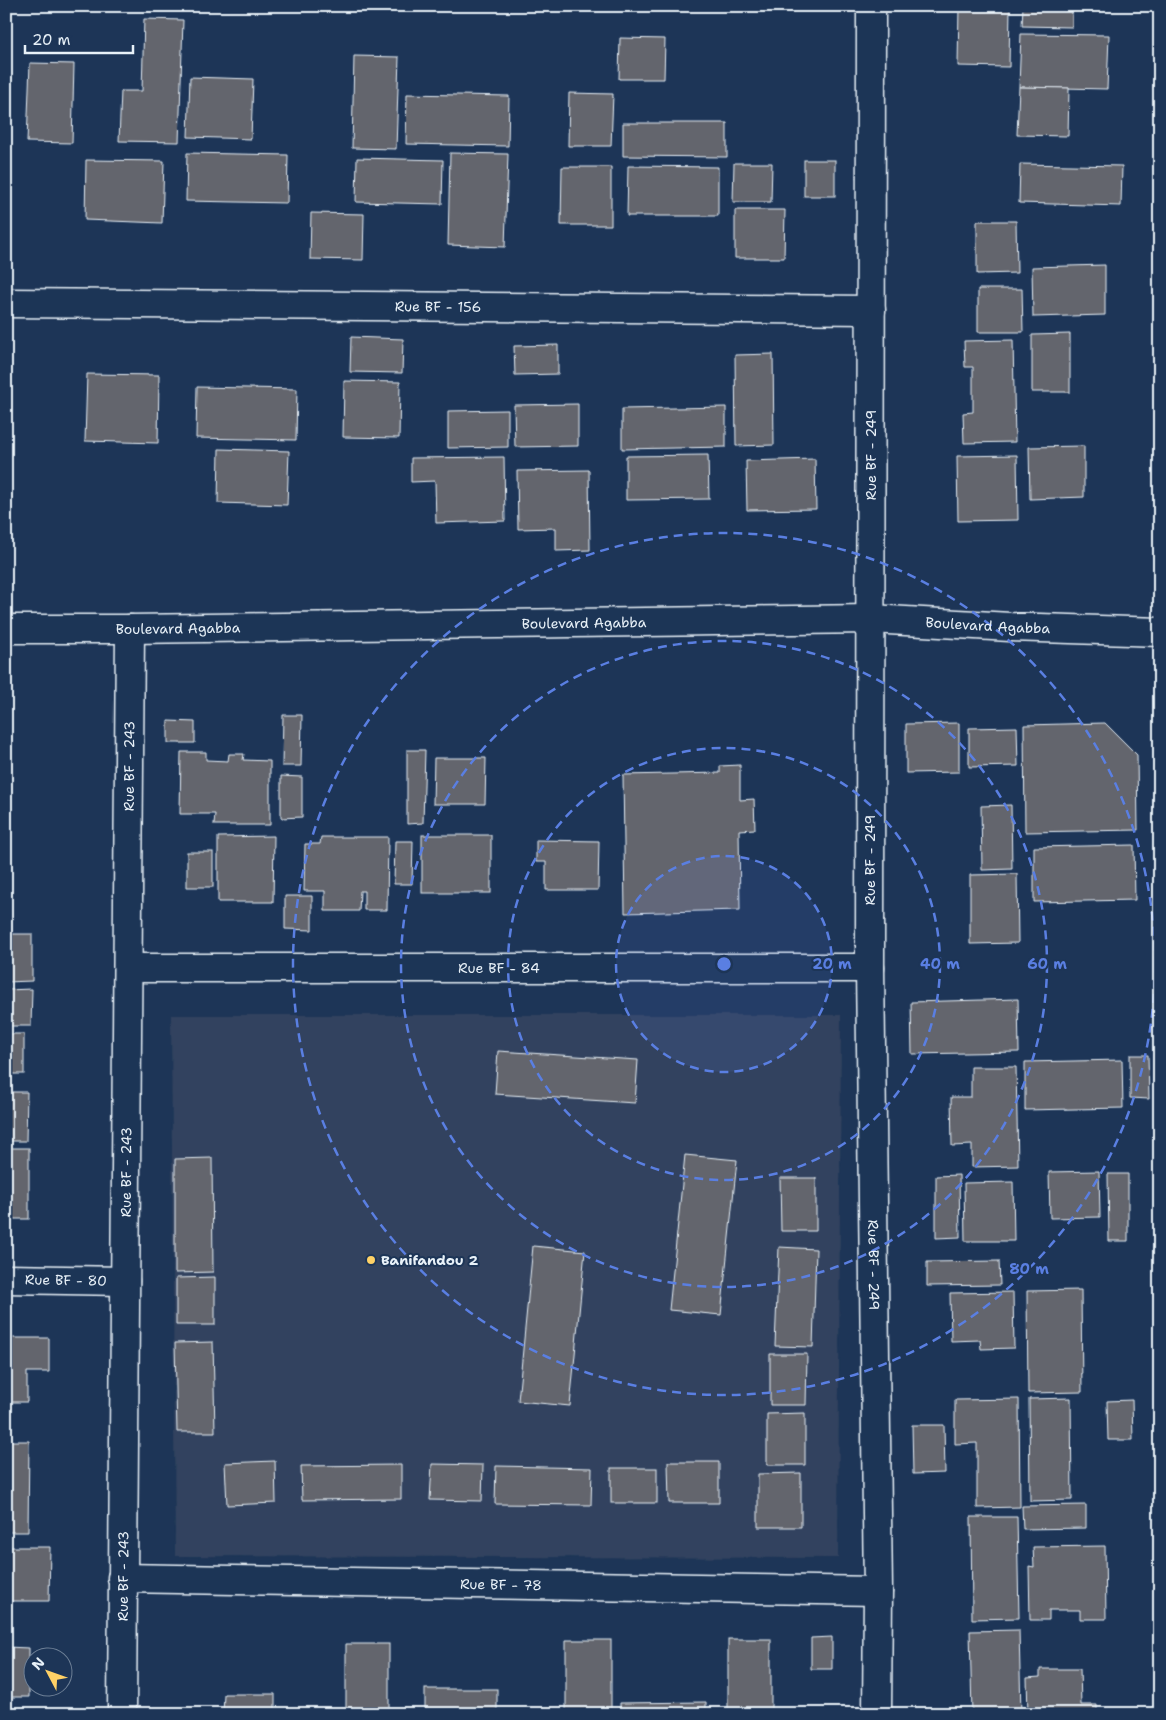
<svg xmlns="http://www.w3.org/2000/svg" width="1166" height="1720" viewBox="0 0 1166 1720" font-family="'Shantell Sans',sans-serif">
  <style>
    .built { fill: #32435e }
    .building { fill: #64656d; stroke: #e8f1f8 }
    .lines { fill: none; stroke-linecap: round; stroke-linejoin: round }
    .minor-casing { stroke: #e8f1f8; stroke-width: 31 }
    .major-casing { stroke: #e8f1f8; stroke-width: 31 }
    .minor { stroke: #1d3557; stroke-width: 28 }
    .major { stroke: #1d3557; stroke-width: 28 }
    .ring { fill: none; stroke: #5a7fe2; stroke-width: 2.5; stroke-dasharray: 9 6 }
    .poi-dot { fill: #ffd166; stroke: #1d3557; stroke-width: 2 }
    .labels { text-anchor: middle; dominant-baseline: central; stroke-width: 4; stroke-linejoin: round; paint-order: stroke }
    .street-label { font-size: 14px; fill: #e8f1f8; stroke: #1d3557 }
    .poi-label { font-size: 14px; font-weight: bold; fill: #e8f1f8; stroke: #1d3557; text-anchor: start }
    .centre { fill: #5a7fe2; stroke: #1d3557; stroke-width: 2.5 }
    .ring-label { font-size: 15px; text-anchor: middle; font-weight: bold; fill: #5a7fe2; stroke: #1d3557; stroke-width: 4; stroke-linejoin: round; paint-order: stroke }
  </style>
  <rect width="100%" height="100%" fill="#1d3557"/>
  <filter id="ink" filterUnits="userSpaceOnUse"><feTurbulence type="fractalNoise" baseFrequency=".02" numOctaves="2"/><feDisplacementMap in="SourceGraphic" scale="10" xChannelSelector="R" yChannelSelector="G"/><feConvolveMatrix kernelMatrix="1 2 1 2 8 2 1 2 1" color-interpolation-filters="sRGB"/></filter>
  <g filter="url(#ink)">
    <polygon class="built" points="171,1015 841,1015 838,1558 175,1556"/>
    <g class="building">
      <polygon points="959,6 1010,6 1009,67 958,66"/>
      <polygon points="1023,6 1072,6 1072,27 1022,26"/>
      <polygon points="144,19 183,20 179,142 119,141 121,91 142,91"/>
      <polygon points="1021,34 1109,35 1107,89 1019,87"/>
      <polygon points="620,38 665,39 664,79 619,79"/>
      <polygon points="354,56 399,57 396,149 352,148"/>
      <polygon points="30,63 74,64 72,143 27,142"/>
      <polygon points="190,77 253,79 251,139 188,137"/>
      <polygon points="1019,87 1069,88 1068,136 1017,135"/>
      <polygon points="569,93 613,94 611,146 568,146"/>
      <polygon points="407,94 509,96 508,146 406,144"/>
      <polygon points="623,123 727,123 727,157 623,156"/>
      <polygon points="187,153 288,155 287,203 186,201"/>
      <polygon points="450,153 508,154 505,247 448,245"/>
      <polygon points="357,158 443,160 442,204 356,202"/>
      <polygon points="86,160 164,161 162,223 85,220"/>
      <rect x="804" y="160" width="31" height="36"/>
      <polygon points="734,163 772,163 771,202 733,202"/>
      <polygon points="1020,164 1122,166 1121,206 1019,203"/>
      <polygon points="628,166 718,167 718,216 627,216"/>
      <polygon points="562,167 611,167 611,225 561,225"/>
      <polygon points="735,210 785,210 784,258 735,258"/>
      <polygon points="311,213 364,214 363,260 310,259"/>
      <polygon points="977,221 1016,221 1017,273 977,274"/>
      <polygon points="1105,265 1105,315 1033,317 1032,267"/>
      <polygon points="978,289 1022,289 1023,332 978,332"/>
      <polygon points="1070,334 1070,392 1032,392 1032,335"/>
      <polygon points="351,337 403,339 402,373 350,372"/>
      <polygon points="1013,340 1015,442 964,443 963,413 973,412 973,367 965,367 964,341"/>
      <polygon points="558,345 558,374 515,375 514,346"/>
      <polygon points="773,354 774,445 736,446 735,355"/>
      <polygon points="87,374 159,375 158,443 85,441"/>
      <polygon points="344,381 400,382 399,438 343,437"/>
      <polygon points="197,387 297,389 296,440 196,438"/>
      <polygon points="578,404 578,446 515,447 514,405"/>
      <polygon points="726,407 726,447 622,449 622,409"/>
      <polygon points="508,410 508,447 448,448 448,411"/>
      <polygon points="1084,446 1084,497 1030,499 1029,447"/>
      <polygon points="219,449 289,451 287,505 218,503"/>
      <polygon points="708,455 709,499 626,500 626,456"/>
      <polygon points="1017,455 1018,520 958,521 957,456"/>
      <polygon points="504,457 505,521 436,523 435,481 411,482 411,458"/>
      <polygon points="815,459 816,509 747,510 746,461"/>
      <polygon points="589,470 590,550 556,551 556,528 518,529 517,471"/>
      <polygon points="283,715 302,715 301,766 282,766"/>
      <polygon points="168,721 195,722 195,743 168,743"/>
      <polygon points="959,723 959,772 906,773 906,724"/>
      <polygon points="1105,723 1137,755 1138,830 1025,832 1024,725"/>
      <polygon points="1017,727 1018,766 969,767 969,728"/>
      <polygon points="407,750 425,750 423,823 407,824"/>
      <polygon points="181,752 206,752 206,760 228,761 229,754 244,754 243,760 270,761 270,825 214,825 215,814 180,814"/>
      <polygon points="434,758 486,758 485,804 433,804"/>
      <polygon points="740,765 740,800 754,799 755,829 739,830 740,910 625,913 623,775 720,773 720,766"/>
      <polygon points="281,776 302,777 302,817 281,818"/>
      <polygon points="1011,805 1012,869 982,870 981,806"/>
      <rect x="422" y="835" width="69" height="58"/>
      <polygon points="274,836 273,902 218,902 218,837"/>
      <polygon points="321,837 388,837 387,910 364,910 364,891 360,891 359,911 325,911 325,891 304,891 305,844 320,844"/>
      <polygon points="536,840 599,841 598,890 546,890 546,862 536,862"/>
      <polygon points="395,841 413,841 412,884 394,884"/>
      <polygon points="1134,845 1135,900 1034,902 1034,847"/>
      <rect x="187" y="852" width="26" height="35"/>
      <polygon points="1017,874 1018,943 970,944 970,875"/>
      <polygon points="285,896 312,896 312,930 285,929"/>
      <polygon points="6,934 32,934 32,981 6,982"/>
      <polygon points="32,989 31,1026 6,1026 6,990"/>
      <polygon points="1018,999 1019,1052 912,1054 911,1002"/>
      <rect x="6" y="1034" width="18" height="40"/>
      <polygon points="498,1051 638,1060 635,1103 495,1094"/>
      <polygon points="1130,1055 1148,1055 1149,1099 1130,1098"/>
      <polygon points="1122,1060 1123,1108 1025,1110 1025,1062"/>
      <polygon points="971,1067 1016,1067 1018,1166 972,1167 972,1145 952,1146 951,1097 971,1097"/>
      <polygon points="6,1092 27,1092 26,1141 6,1141"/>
      <rect x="6" y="1148" width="23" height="71"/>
      <polygon points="685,1155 737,1160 721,1315 669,1310"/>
      <polygon points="212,1158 213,1272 175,1273 175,1159"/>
      <polygon points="1099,1171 1100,1217 1050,1218 1049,1172"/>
      <polygon points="1108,1174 1128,1174 1128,1241 1109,1241"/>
      <polygon points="959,1175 960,1237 936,1238 936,1176"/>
      <polygon points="780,1178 816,1178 816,1231 781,1231"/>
      <polygon points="1013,1182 1014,1241 965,1241 964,1183"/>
      <polygon points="533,1246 585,1251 570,1406 518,1401"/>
      <polygon points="779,1247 816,1249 813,1347 775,1346"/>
      <polygon points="999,1261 1000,1285 927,1286 927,1262"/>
      <polygon points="215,1277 215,1325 176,1325 176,1278"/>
      <polygon points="1081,1290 1082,1392 1028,1393 1027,1291"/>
      <polygon points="1013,1292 1014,1348 981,1349 980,1340 951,1341 950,1293"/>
      <polygon points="6,1338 49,1338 49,1372 27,1372 27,1402 6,1402"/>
      <polygon points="213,1342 215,1432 177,1432 175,1343"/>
      <polygon points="770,1354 807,1354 806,1405 770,1405"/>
      <polygon points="1071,1398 1072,1500 1030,1501 1029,1399"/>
      <polygon points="1019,1399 1020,1507 977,1508 977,1443 955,1444 955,1400"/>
      <polygon points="1132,1400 1133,1440 1108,1440 1107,1401"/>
      <polygon points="805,1413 805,1465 767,1465 767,1414"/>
      <polygon points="912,1425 944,1425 945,1473 913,1474"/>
      <polygon points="6,1441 29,1441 28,1532 6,1532"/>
      <polygon points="275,1461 276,1503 227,1505 225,1463"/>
      <polygon points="668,1462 719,1462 719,1503 669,1503"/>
      <polygon points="432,1464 483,1465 482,1501 430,1500"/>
      <polygon points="401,1465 401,1499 302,1500 301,1466"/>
      <polygon points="496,1466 592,1468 591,1505 495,1504"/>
      <rect x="611" y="1468" width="46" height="35"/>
      <polygon points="801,1473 801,1527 758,1527 758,1474"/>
      <polygon points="1086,1505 1086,1528 1023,1529 1022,1506"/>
      <polygon points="971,1517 1017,1517 1019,1618 972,1619"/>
      <polygon points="1105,1546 1106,1619 1080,1619 1080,1610 1049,1610 1049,1620 1030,1620 1029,1566 1034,1567 1033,1547"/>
      <polygon points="6,1547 50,1547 49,1601 6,1601"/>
      <polygon points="1019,1630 1021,1714 972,1714 970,1631"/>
      <polygon points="832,1637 832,1669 811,1669 811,1638"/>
      <rect x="728" y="1639" width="43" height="75"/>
      <rect x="566" y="1640" width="45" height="74"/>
      <rect x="346" y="1644" width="43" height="70"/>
      <polygon points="6,1647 29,1648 29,1697 6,1697"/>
      <polygon points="1040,1669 1080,1669 1081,1705 1097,1705 1097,1714 1028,1714 1027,1678 1040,1677"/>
      <rect x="425" y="1689" width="72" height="25"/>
      <polygon points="224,1694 275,1694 275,1714 223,1714"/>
      <polygon points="706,1702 706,1714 620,1714 620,1703"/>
    </g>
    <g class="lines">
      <defs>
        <g id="minor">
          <path id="s1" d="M871,6L870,968L878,1591L877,1714"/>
          <path id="s2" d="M6,303L871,310"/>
          <path id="s3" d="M128,968H870"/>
          <path id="s4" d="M6,1279L125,1281"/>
          <path id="s5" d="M122,1578L878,1591"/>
          <path id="s6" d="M122,1714L130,629"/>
        </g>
        <g id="major">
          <path id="s7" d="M6,629H130L871,619L1010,627L1160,632"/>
        </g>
      </defs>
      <use href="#minor" class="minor-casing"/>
      <use href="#major" class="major-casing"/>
      <use href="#minor" class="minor"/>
      <use href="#major" class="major"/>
    </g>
  </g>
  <circle cx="724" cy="964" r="108" fill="#5a7fe2" fill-opacity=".12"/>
  <g class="ring">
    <circle cx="724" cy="964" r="108"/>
    <circle cx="724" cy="964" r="216"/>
    <circle cx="724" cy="964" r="323"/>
    <circle cx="724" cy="964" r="431"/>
  </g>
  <circle class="poi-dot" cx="371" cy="1260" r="5"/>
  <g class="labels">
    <g class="street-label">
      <text stroke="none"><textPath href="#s2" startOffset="432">Rue BF - 156</textPath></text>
      <text transform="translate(871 455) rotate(-90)">Rue BF - 249</text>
      <text stroke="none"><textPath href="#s7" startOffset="578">Boulevard Agabba</textPath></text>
      <text stroke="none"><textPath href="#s7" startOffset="982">Boulevard Agabba</textPath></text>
      <text stroke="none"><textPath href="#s7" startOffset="172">Boulevard Agabba</textPath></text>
      <text stroke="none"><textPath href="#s6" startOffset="948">Rue BF - 243</textPath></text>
      <text transform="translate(870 860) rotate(-90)">Rue BF - 249</text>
      <text stroke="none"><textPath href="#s3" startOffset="371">Rue BF - 84</textPath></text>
      <text stroke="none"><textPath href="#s6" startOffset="542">Rue BF - 243</textPath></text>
      <text stroke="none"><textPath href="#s1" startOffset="1259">Rue BF - 249</textPath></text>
      <text stroke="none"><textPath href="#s4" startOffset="60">Rue BF - 80</textPath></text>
      <text stroke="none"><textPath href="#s6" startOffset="138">Rue BF - 243</textPath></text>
      <text stroke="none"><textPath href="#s5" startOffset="379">Rue BF - 78</textPath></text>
    </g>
    <g class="poi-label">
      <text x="381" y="1260">Banifandou 2</text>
    </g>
  </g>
  <circle cx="724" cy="964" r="8" class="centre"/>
  <g class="ring-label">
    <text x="832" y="969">20 m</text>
    <text x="940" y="969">40 m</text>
    <text x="1047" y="969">60 m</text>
    <text x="1029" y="1274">80 m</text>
  </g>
  <rect width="1166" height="1720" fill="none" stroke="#1d3557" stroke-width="25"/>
  <rect x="12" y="12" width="1141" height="1695" fill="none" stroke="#e8f1f8" stroke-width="2" filter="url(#ink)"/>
  <g transform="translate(48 1672) rotate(311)"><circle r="24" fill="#1d3557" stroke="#6e8097"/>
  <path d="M0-4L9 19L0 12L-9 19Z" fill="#ffd166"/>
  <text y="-8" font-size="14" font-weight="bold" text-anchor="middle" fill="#e8f1f8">N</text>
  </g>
  <path d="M25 45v8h108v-8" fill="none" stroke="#e8f1f8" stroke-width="2.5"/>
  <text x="32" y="45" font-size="15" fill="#e8f1f8" stroke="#1d3557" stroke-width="4" paint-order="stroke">20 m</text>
</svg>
